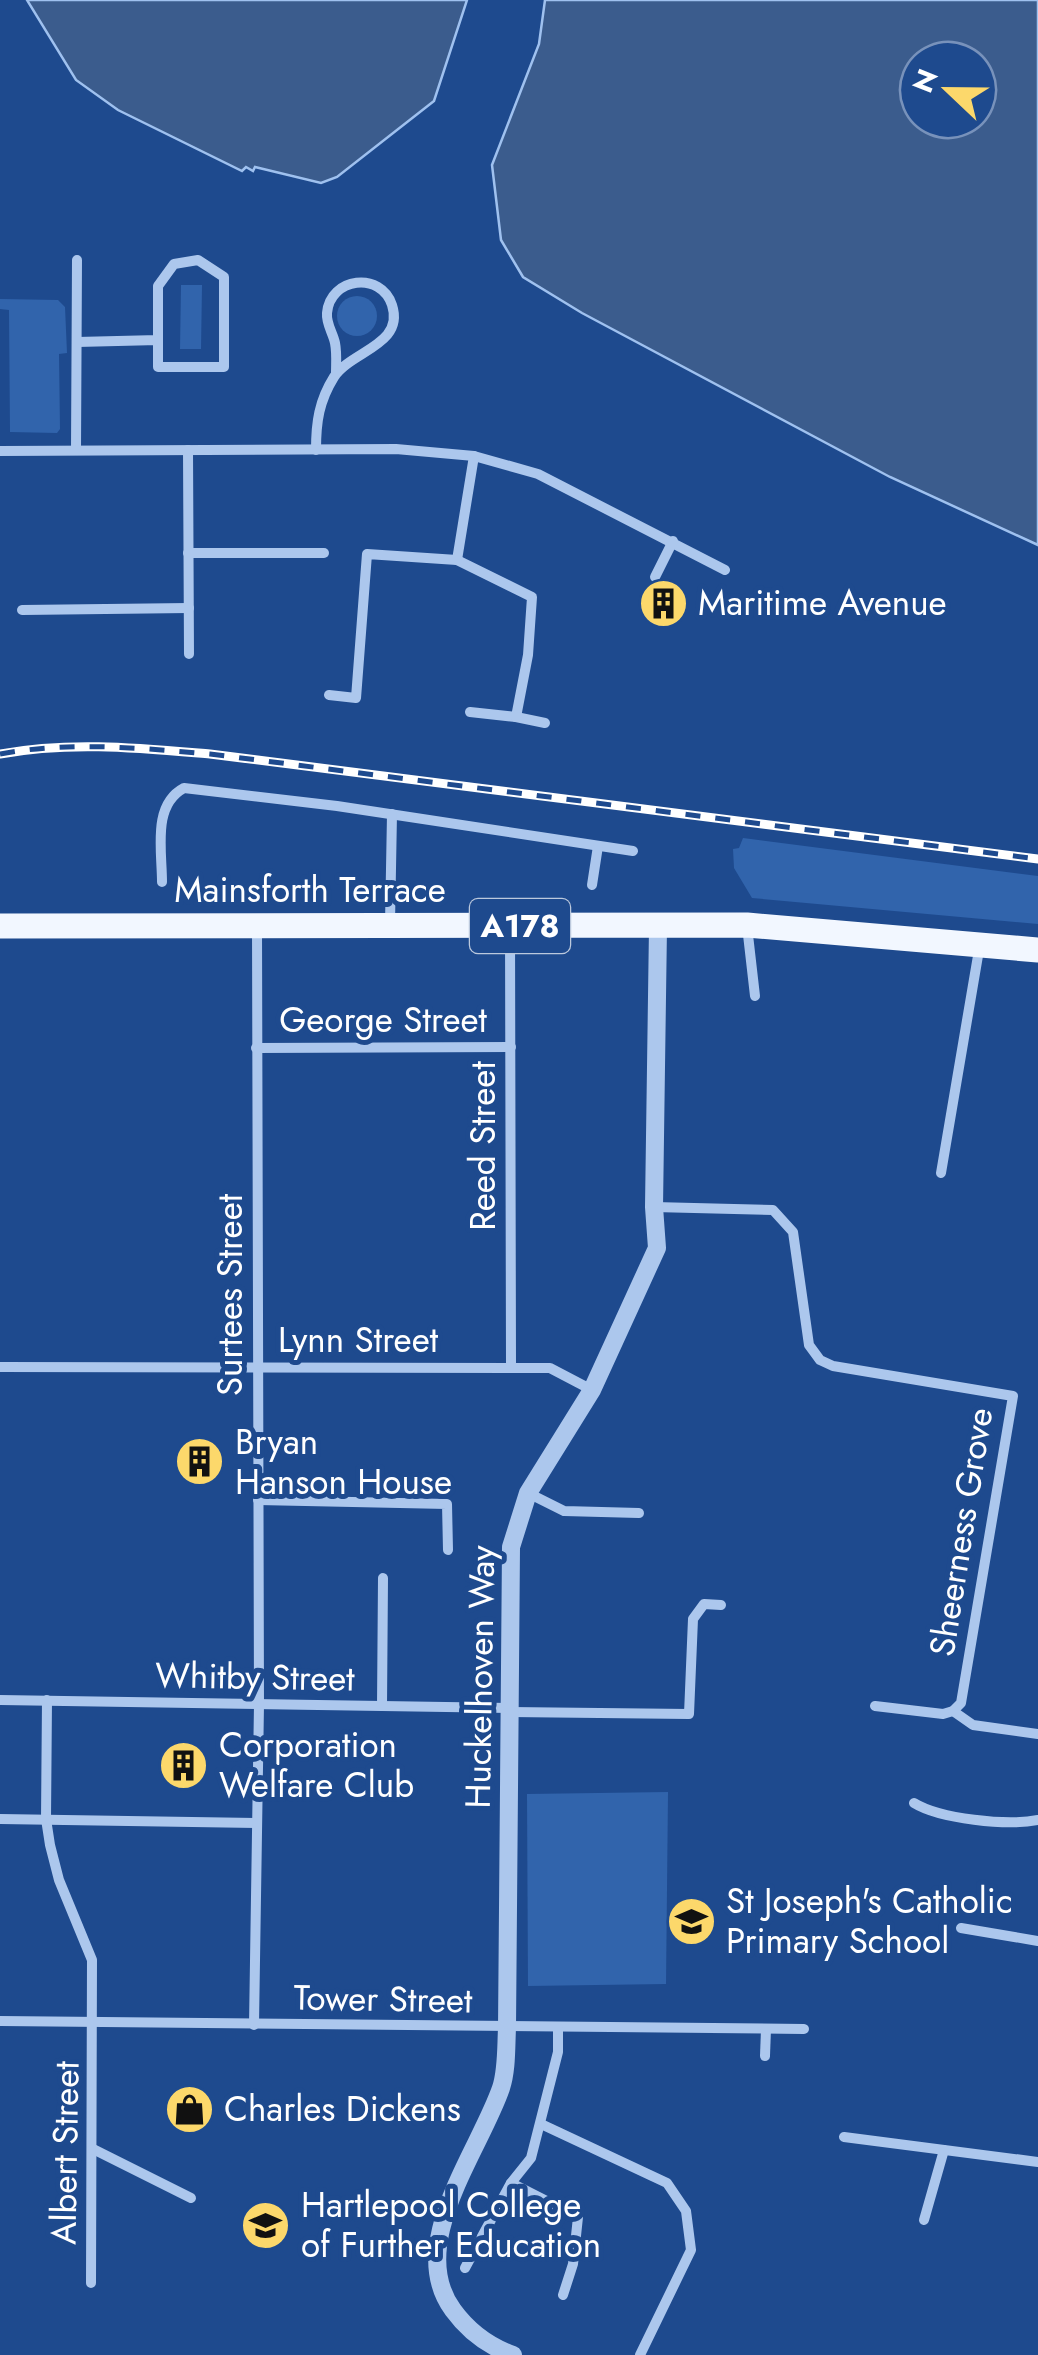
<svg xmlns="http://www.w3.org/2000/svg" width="1038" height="2355" viewBox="0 0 1038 2355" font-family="Jost,sans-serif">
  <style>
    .green { fill: #3164ac }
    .water { fill: #3b5c8d; stroke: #9fc1ef; stroke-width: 2.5; fill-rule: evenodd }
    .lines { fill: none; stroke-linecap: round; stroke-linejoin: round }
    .minor { stroke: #acc7ed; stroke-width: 10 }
    .tertiary { stroke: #acc7ed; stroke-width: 18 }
    .primary { stroke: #f2f7ff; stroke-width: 25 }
    .rail-casing { stroke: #fff; stroke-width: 9 }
    .rail { stroke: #1e4a8e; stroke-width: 5; stroke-dasharray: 15; stroke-linecap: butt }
    .labels { text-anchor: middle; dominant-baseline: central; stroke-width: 10; stroke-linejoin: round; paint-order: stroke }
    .shield { fill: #1e4a8e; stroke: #bcc9dd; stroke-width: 2.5 }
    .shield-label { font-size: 32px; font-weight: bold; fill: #fff }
    .poi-label { font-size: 35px; fill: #fff; stroke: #1e4a8e; text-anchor: start }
    .street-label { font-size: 35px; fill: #fff; stroke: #1e4a8e }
  </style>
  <rect width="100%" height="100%" fill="#1e4a8e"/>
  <g class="green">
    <polygon points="181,285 202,285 201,349 180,349"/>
    <circle cx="357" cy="316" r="20"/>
    <polygon points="0,299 58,300 65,307 67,353 59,354 60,429 57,433 10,432 9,310 0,309"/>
    <polygon points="743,838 1038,876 1038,924 752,898 734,868 733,849 739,848"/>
    <polygon points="668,1792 666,1984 528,1986 527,1794"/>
  </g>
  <g class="water">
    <polygon points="27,0 467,0 434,101 337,177 321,183 255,167 253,171 246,167 242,171 118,110 76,80"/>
    <path d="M545,0H1038V545L890,477L582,313L523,277L501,240L492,165L539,44ZM978,60V120H918V60Z"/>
  </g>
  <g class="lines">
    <g class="minor">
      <polyline points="77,342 158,340 158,286 174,264 198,260 224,277 224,367 158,367 158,340"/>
      <polyline points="76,449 77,260"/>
      <polyline points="188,450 189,654"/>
      <path d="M316,450C316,422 319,401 334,377C351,351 405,345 392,305C381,271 330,277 327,313C326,324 333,333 335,343C337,353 336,363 336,374"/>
      <polyline points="0,451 396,449 474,456 538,474 725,570"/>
      <polyline points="188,553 324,553"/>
      <polyline points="457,560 532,597 528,655 516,717 470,712"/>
      <polyline points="655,577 673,541"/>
      <polyline points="22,610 189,608"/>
      <polyline points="329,695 356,698 367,554 457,560 474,456"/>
      <polyline points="516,717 545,723"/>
      <path d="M162,882C162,850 152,805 184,788L337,806L633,851"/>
      <polyline points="592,885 598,846"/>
      <polyline points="390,923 392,814"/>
      <polyline points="747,926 755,996"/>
      <polyline points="510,927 511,1366"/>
      <polyline points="256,1048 511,1047"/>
      <polyline points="941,1173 980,944"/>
      <polyline points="654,1207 773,1210 793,1232 809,1345 820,1360 833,1366 1013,1396 961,1703 953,1711 943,1714 875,1706"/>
      <polyline points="0,1367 550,1368 592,1390"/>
      <polyline points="528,1493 564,1511 639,1513"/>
      <polyline points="258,1500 447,1504 448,1550"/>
      <polyline points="0,1700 510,1708"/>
      <polyline points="47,1700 46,1819 50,1845 59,1880 92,1960 91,2283"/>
      <polyline points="382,1706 383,1578"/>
      <polyline points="953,1711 973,1725 1038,1734"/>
      <polyline points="510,1712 689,1714 693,1619 704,1604 721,1605"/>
      <path d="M914,1803C940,1819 1007,1826 1038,1820"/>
      <polyline points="0,1819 257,1823"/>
      <polyline points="961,1928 1038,1941"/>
      <polyline points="0,2021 804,2029"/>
      <polyline points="254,2025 259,1704 257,926"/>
      <polyline points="765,2056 766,2029"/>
      <polyline points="541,2124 667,2183 686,2211 691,2250 640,2355"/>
      <polyline points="844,2137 1038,2162"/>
      <polyline points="93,2149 191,2198"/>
      <polyline points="511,2183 578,2217 573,2264 563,2295"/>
      <polyline points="924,2220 944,2150"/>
      <polyline points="460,2233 478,2245"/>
      <polyline points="465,2268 511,2183 531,2158 558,2052 558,2028"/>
    </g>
    <path class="tertiary" d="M513,2355C488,2346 469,2332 453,2310C405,2245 479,2152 501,2088C507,2070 506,2047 507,2028L511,1547L528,1493L592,1390L657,1248L654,1207L658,927"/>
    <polyline class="primary" points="0,926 747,925 1038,950"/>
    <defs>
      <path id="rail" d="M0,754C70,741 139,748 210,754L1038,859"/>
    </defs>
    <use href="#rail" class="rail-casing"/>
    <use href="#rail" class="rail"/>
  </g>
  <defs>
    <symbol id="building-disc" viewBox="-11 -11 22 22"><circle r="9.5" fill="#fcd86b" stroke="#1e4a8e"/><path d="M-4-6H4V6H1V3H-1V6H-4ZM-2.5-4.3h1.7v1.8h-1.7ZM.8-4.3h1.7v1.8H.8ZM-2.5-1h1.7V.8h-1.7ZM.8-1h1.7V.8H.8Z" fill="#111"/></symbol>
    <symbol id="school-disc" viewBox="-11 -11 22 22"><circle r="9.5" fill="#fcd86b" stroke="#1e4a8e"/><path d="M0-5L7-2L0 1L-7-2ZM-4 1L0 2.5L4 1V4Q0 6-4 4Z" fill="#111"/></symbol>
    <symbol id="shop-disc" viewBox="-11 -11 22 22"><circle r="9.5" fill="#fcd86b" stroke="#1e4a8e"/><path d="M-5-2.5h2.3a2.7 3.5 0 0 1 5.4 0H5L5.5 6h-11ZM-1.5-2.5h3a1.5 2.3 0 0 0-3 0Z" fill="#111"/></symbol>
    <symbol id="university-disc" viewBox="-11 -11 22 22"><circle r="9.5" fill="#fcd86b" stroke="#1e4a8e"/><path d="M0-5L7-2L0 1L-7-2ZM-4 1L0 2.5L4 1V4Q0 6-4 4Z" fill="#111"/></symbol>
  </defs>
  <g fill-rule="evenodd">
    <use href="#building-disc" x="636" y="576" width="55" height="55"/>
    <use href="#building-disc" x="172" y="1434" width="55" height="55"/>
    <use href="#building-disc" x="156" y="1738" width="55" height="55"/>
    <use href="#school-disc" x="664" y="1894" width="55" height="55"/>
    <use href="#shop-disc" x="162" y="2082" width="55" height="55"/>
    <use href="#university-disc" x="238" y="2198" width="55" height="55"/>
  </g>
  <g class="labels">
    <rect class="shield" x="470" y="899" width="100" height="54" rx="8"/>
    <g class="shield-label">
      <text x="520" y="926">A178</text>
    </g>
    <g class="poi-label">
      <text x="698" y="603">Maritime Avenue</text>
      <text x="235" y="1442">Bryan<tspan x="235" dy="40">Hanson House</tspan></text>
      <text x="219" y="1745">Corporation<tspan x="219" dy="40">Welfare Club</tspan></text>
      <text x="726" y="1901">St Joseph's Catholic<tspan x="726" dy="40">Primary School</tspan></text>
      <text x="224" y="2109">Charles Dickens</text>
      <text x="301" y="2205">Hartlepool College<tspan x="301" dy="40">of Further Education</tspan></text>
    </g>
    <g class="street-label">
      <text x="310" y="890">Mainsforth Terrace</text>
      <text x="383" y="1020">George Street</text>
      <text transform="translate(483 1146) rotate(-90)">Reed Street</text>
      <text transform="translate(230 1295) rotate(-90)">Surtees Street</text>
      <text x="358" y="1340">Lynn Street</text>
      <text transform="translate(961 1532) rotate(-81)">Sheerness Grove</text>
      <text transform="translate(255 1677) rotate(1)">Whitby Street</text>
      <text transform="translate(480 1677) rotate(-89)">Huckelhoven Way</text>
      <text transform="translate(383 1999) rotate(1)">Tower Street</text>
      <text transform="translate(65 2153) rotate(-89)">Albert Street</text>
    </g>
  </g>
  <g transform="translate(948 90) rotate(292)"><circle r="48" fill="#1e4a8e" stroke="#7892bb" stroke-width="2.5"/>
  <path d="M0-8L18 38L0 25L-18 38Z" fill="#fcd86b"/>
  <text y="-15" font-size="28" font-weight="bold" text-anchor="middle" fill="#ffffff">N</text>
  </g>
</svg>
